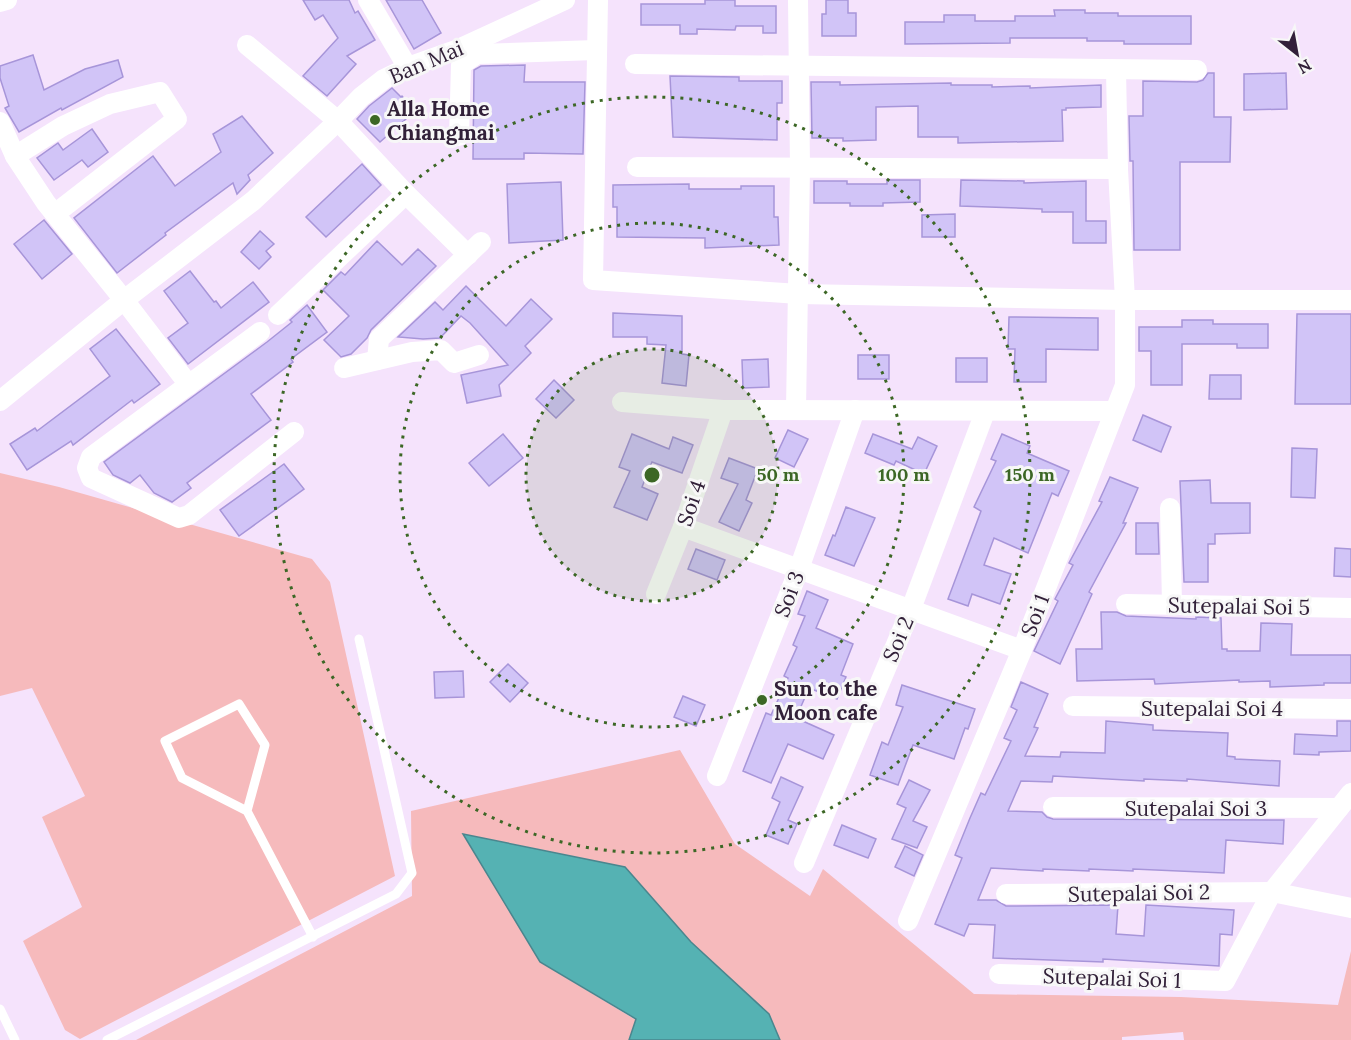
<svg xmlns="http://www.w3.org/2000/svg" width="1351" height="1040" viewBox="0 0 1351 1040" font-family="Lora,serif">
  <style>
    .green { fill: #f6babc }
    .water { fill: #55b2b3; stroke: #4a868e; stroke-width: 1.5 }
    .building { fill: #d1c4f7; stroke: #a795d9; stroke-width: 1.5 }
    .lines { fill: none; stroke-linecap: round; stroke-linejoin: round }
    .service { stroke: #fff; stroke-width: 9 }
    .minor { stroke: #fff; stroke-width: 20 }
    .ring { fill: none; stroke: #3c6725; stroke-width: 3; stroke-dasharray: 3 6 }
    .poi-dot { fill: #3c6725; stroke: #f7f7f7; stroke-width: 2 }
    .labels { text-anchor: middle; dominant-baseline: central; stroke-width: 6; stroke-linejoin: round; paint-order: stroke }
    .street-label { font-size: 21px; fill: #322139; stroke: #f7f7f7 }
    .poi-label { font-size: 21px; font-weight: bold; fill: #322139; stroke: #f7f7f7; text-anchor: start }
    .centre { fill: #3c6725; stroke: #f7f7f7; stroke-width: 3 }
    .ring-label { font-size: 18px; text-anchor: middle; font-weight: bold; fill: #3c6725; stroke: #f7f7f7; stroke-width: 6; stroke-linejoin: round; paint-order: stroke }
  </style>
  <rect width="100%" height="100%" fill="#f5e3fc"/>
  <g class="green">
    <polygon points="0,473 59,487 312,559 330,582 395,876 80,1039 65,1030 23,941 82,907 42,817 85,796 32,688 0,696"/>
    <polygon points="680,750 735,844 810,896 823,869 974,994 1181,997 1338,1005 1351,951 1351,1040 1184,1040 1183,1032 1122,1037 1122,1040 780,1040 769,1014 691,942 625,867 464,834 540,962 636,1020 629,1040 136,1040 412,896 411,811"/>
  </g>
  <polygon class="water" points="463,834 625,867 691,942 769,1014 780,1040 629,1040 636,1019 540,962"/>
  <g class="building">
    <polygon points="303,0 349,0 355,13 358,11 375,40 347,56 356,64 327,96 303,76 338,38 323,15 315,20"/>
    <polygon points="386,0 422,0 441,33 414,49"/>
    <polygon points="705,0 735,0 735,6 776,6 776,33 763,33 763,26 736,26 735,30 697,29 697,34 680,34 680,25 641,25 641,4 705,4"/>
    <polygon points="826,0 848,0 848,13 856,13 856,36 822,36 822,14 826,14"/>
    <polygon points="1054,10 1085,10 1085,13 1118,13 1118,16 1191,16 1191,44 1124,44 1124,41 1087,41 1087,38 1010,38 1010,43 905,44 905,22 944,22 944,15 975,15 975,21 1015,21 1015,16 1055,16"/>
    <polygon points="33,55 44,90 85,69 118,60 123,77 62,110 61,108 19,132 5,108 9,106 0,78 0,66"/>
    <polygon points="525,65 524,82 585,82 583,154 524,153 524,159 473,159 474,70 481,66"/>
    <polygon points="1208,73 1214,73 1214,117 1231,117 1230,162 1180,162 1180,250 1134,250 1133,161 1130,161 1129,116 1143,116 1143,81 1197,82 1203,80"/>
    <polygon points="1286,73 1287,109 1244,110 1244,74"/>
    <polygon points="670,76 739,77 739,81 782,81 782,103 777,103 777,140 673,137"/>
    <polygon points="811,82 840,82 840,85 951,83 951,85 992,85 992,87 1030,86 1030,88 1101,85 1101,107 1066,108 1066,110 1062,110 1063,141 958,143 958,137 918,137 918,106 876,107 876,140 843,141 843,138 812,138"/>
    <polygon points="392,88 401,97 402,96 415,111 380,142 357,119 369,106"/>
    <polygon points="242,116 273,153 248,175 250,180 237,194 233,183 165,233 166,235 117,273 74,218 153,156 175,186 221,152 213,134"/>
    <polygon points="92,129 108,152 88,167 82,160 54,180 37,158 58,143 63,150"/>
    <polygon points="362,164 381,185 326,237 306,217"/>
    <polygon points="887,180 920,180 920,202 883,203 883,206 850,206 850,203 814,203 814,181 847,181 847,184 887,184"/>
    <polygon points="961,180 1024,181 1024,183 1086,181 1086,221 1106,221 1106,243 1073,243 1073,212 1042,212 1042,209 960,206"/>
    <polygon points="561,182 563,240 509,243 507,184"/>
    <polygon points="689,184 689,189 741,189 741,186 774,186 774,217 778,217 779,245 705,248 705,238 617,237 617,207 613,207 613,185"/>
    <polygon points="955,214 955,237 922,237 922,215"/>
    <polygon points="44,220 72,254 42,279 14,244"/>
    <polygon points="260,231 274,244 266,251 271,257 259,269 241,252"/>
    <polygon points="377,241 402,265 418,249 436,266 371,330 367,338 351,354 341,357 324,340 349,316 323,290 341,272 345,275"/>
    <polygon points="190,271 214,302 216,301 221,308 253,282 269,302 188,364 168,338 188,323 164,291"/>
    <polygon points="466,286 506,326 531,299 552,319 525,346 531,353 499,385 501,396 467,403 461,375 508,365 470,323 461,316 440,338 423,339 398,337 435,302 443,310"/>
    <polygon points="307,305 327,332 291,359 293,362 251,394 271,420 187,483 191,488 172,502 154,493 140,475 130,483 113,475 104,462 267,342 292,322 290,320"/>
    <polygon points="613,313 682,316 682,354 689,355 686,386 662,383 666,345 647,344 647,337 613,337"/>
    <polygon points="1297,314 1351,314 1351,404 1295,404"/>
    <polygon points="1009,317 1098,318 1098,350 1046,349 1046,382 1014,382 1015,349 1008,349"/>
    <polygon points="1182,320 1213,320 1213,324 1268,324 1268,348 1237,348 1237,344 1182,344 1182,385 1151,385 1151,351 1139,351 1139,327 1182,327"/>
    <polygon points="116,329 160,384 134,403 132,400 73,445 71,441 27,470 10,444 35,428 37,431 110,376 90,349"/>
    <rect x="858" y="355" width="31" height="24"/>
    <rect x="956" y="358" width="31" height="24"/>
    <polygon points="768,359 769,387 743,388 742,360"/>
    <polygon points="1210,375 1241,375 1241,399 1209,399"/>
    <polygon points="554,380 574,400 556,418 536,399"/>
    <polygon points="1143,415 1171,427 1161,452 1133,440"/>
    <polygon points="788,430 808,439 794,467 775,458"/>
    <polygon points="503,434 523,458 489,486 469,463"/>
    <polygon points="632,434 669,449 673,437 693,445 682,473 652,462 642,487 658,494 647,520 614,507 630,471 619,467"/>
    <polygon points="873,434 912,449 918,437 937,446 924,474 896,461 894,465 865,453"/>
    <polygon points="1002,434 1030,446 1027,453 1069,471 1058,496 1052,493 1028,553 994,538 984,565 1011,574 1000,604 972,594 968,606 948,599 981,511 974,507 996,461 991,459"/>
    <polygon points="1292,448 1317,449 1315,498 1291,497"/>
    <polygon points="729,458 758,469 746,500 752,503 739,531 719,522 738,484 721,478"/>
    <polygon points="284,464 304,489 239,536 220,510"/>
    <polygon points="1110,477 1138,488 1123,523 1126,523 1089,592 1092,594 1060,664 1034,651 1058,601 1055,599 1073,565 1069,563 1102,502 1099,501"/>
    <polygon points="1210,480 1211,503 1250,503 1250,533 1215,534 1215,544 1208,544 1208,582 1184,582 1180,481"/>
    <polygon points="846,507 875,518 854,566 825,555 833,535 835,536"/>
    <polygon points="1136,523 1158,523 1159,554 1136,554"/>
    <polygon points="1335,548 1351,549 1351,577 1334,576"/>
    <polygon points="696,549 725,560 717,580 688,569"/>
    <polygon points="807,591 828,600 816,628 853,644 841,675 846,677 837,699 809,688 796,718 834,735 823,759 788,744 771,783 743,771 766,713 771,715 788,678 784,676 797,647 793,645 805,616 798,614"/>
    <polygon points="1101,612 1117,612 1126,616 1196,619 1196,617 1221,618 1222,649 1227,649 1227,651 1260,651 1261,623 1292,624 1291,655 1351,655 1351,683 1324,683 1324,685 1270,687 1270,681 1239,682 1239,680 1155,684 1154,679 1077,681 1076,649 1102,649"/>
    <polygon points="508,664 528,683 510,702 490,682"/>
    <polygon points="463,671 464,697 435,698 434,672"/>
    <polygon points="1021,682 1048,694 1034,727 1038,728 1025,756 1060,757 1061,752 1105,753 1106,721 1153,725 1153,730 1228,733 1227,756 1235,757 1235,759 1280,761 1279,786 1187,779 1187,781 1144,779 1144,781 1053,776 1052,782 1021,781 1008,811 1042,812 1047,817 1053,819 1284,820 1283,844 1226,840 1224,873 1133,869 1133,871 1089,869 1089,871 1043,869 1043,871 991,868 978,900 996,900 1006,906 1118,905 1116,934 1144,936 1146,905 1234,910 1232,935 1220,934 1219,966 1103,959 1103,962 993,958 995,925 969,924 964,936 935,924 962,858 955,855 970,818 981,793 985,795 1011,741 1004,738 1017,710 1011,707"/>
    <polygon points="902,685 975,709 968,729 965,728 954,759 913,745 898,785 870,775 882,742 888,745 903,707 896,705"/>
    <polygon points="683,696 705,705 696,726 674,717"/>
    <polygon points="1337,721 1351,721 1351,751 1319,752 1319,755 1294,754 1295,734 1337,736"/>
    <polygon points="781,777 803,787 788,820 797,824 788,844 766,835 780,802 772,798"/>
    <polygon points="909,780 930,790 913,821 927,827 917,848 892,839 906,808 897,804"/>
    <polygon points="842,825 876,839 868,858 834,845"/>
    <polygon points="905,846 923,855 914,876 895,867"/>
  </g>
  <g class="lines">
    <g class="service">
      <polyline points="247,811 265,745 239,704 165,741 182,778 247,811 313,937"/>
      <polyline points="0,1009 15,1040"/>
      <polyline points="107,1040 396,894 412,873 359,639"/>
    </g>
    <g class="minor">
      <polyline points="368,0 408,68"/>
      <polyline points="598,0 593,280 799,294 1125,300 1351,300"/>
      <polyline points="0,2 7,0"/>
      <polyline points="247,45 338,121 406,194 468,255"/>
      <polyline points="635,64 1197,70"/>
      <polyline points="0,122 15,156 46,203 124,300 189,385"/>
      <polyline points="459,136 461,65 477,54 596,50"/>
      <polyline points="15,156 63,126 110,104 160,92 177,119 56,213"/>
      <polyline points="637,167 1118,169"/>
      <polyline points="278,315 406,194"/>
      <polyline points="260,332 91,457 87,468 91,478 179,518 189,515 294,432"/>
      <polyline points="377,360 379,339 481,242"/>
      <polyline points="344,368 412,352 441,350 454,363 479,355"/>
      <polyline points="0,401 124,300 253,201 338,121 361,97 384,79 411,66 456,50 565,0"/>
      <polyline points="622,402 723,410 1114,411"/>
      <polyline points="796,410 800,167 798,0"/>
      <polyline points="1170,508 1172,605"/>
      <polyline points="683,527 1022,650"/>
      <polyline points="656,594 683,527 723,410"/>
      <polyline points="1126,604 1351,608"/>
      <polyline points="1073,706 1351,709"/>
      <polyline points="717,776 799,569 855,410"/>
      <polyline points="1053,807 1339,808"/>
      <polyline points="804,863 911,609 985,412"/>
      <polyline points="1006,894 1272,892 1351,908"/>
      <polyline points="908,921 1022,650 1125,385 1125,300 1118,169 1116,70"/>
      <polyline points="999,974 1225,981 1272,892 1351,793"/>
    </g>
  </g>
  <circle cx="652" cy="475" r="126" fill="#3c6725" fill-opacity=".12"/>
  <g class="ring">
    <circle cx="652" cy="475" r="126"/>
    <circle cx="652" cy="475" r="252"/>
    <circle cx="652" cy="475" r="378"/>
  </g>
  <g class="poi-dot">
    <circle cx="375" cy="120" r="6"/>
    <circle cx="762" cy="700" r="6"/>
  </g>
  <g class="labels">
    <g class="street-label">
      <text transform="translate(426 62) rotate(-23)">Ban Mai</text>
      <text transform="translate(691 503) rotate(-71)">Soi 4</text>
      <text transform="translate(789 594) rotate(-69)">Soi 3</text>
      <text transform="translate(1239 606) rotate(1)">Sutepalai Soi 5</text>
      <text transform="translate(1035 615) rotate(-69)">Soi 1</text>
      <text transform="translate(898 639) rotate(-67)">Soi 2</text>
      <text x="1212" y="708">Sutepalai Soi 4</text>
      <text x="1196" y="808">Sutepalai Soi 3</text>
      <text transform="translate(1139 893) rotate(-1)">Sutepalai Soi 2</text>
      <text transform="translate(1112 978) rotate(2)">Sutepalai Soi 1</text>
    </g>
    <g class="poi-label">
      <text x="387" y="108">Alla Home<tspan x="387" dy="24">Chiangmai</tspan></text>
      <text x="774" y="688">Sun to the<tspan x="774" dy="24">Moon cafe</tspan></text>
    </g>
  </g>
  <circle cx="652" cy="475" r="9" class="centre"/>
  <g class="ring-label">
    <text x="778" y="481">50 m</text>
    <text x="904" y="481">100 m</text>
    <text x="1030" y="481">150 m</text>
  </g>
  <g transform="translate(1297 54) rotate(149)" stroke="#f7f7f7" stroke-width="4.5" paint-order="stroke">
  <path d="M0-4.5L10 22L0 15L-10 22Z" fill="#322139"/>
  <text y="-9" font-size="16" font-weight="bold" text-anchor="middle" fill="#322139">N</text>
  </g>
</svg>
